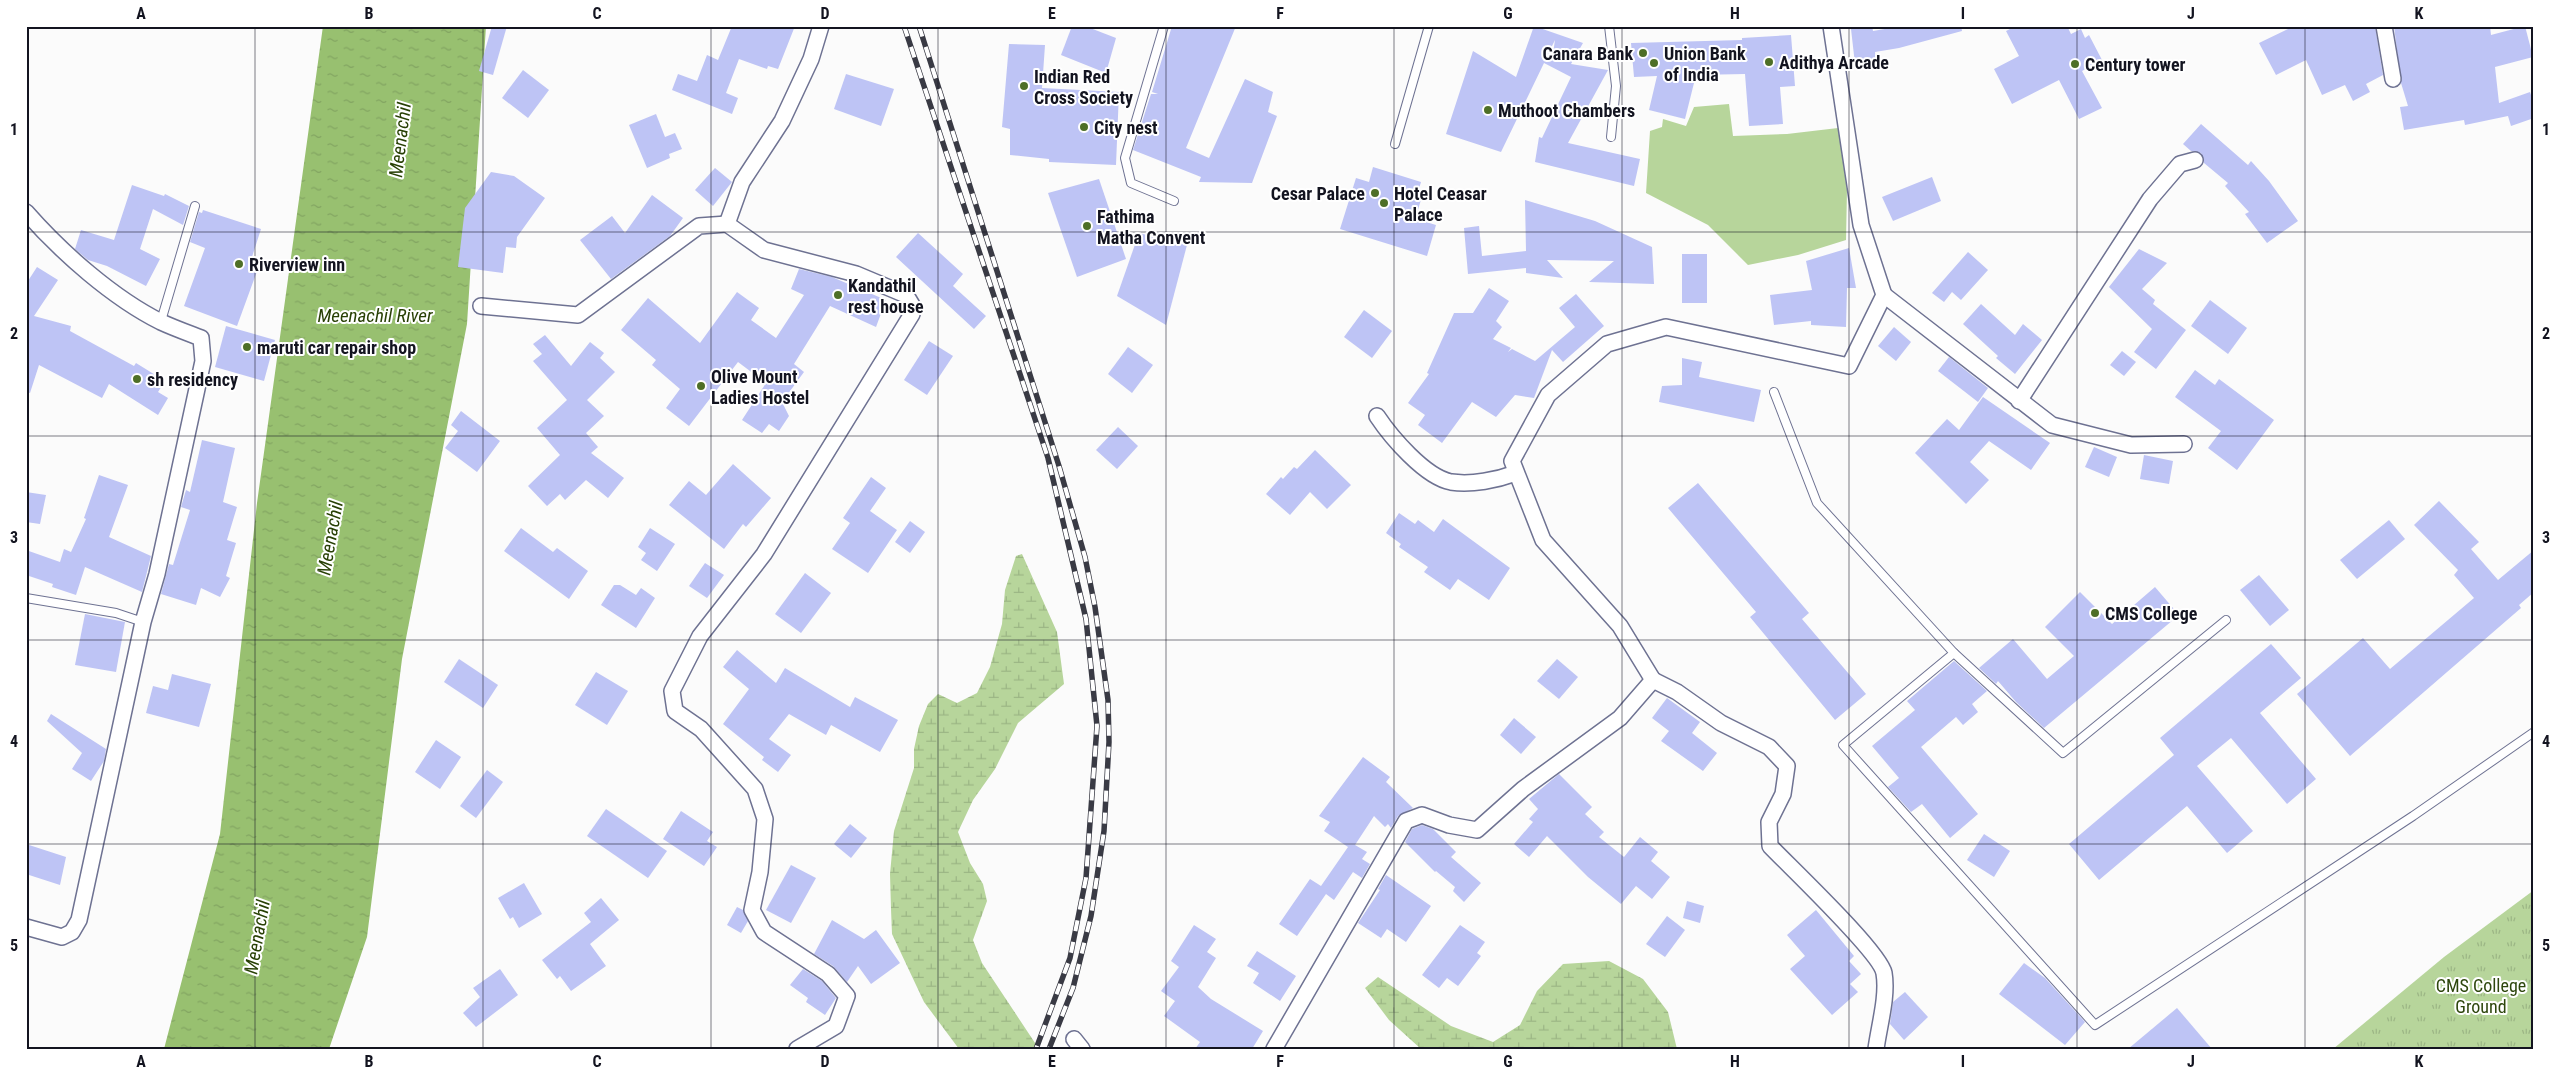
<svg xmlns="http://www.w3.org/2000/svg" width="2560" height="1075" viewBox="0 0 2560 1075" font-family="'Roboto Condensed',sans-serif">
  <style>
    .green { fill: #b7d59b }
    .wetland { fill: url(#wetland-marsh) }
    .park { fill: url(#park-tufts) }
    .water { fill: url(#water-ripples) }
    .building { fill: #bec4f5; fill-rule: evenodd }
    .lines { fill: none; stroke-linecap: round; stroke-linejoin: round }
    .service-casing { stroke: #6e7292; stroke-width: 10 }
    .minor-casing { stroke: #6e7292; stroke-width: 18 }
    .service { stroke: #fff; stroke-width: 8 }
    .minor { stroke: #fff; stroke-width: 15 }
    .rail-casing { stroke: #393a44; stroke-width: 5.5 }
    .rail { stroke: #fff; stroke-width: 4; stroke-dasharray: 11; stroke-linecap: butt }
    .grid { fill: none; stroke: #131420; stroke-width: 1; stroke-opacity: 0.55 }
    .poi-dot { fill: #4e6f27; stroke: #fff; stroke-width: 2 }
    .labels { text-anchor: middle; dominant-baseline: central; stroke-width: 4; stroke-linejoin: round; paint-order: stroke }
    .poi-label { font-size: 18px; font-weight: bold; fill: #131420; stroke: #fff; text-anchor: start }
    .park-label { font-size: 18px; fill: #2d460c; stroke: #fff }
    .water-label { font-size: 19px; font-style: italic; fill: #284005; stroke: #fff }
    .neatline { fill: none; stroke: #131420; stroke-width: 2 }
    .grid-label { font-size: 16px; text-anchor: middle; font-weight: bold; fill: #131420 }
  </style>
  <defs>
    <pattern id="wetland-marsh" width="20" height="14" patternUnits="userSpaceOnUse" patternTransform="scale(1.25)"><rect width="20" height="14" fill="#b7d59b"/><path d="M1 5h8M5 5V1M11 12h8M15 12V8" fill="none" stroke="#9cb685"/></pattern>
    <pattern id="park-tufts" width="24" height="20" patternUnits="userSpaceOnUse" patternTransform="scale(1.25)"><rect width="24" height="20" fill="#b7d59b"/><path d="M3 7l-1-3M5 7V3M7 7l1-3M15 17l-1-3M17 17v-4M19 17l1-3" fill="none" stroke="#9cb685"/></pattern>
    <pattern id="water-ripples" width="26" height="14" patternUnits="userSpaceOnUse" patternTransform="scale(1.25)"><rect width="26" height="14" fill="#98c070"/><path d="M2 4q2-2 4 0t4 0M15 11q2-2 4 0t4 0" fill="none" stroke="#82a461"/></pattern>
  </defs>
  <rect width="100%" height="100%" fill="#fbfbfb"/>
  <polygon class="green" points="1729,104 1733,136 1787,134 1838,128 1847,190 1846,240 1798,255 1748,265 1708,225 1646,193 1650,131 1662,127 1663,119 1686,126 1694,107"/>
  <g class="wetland">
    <polygon points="1022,554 1057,632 1064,684 1018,723 995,769 973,800 958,832 970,863 983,884 987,901 973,940 982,963 1039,1049 959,1049 924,1002 892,934 891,909 890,874 894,831 914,768 914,749 919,726 928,704 938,694 957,703 977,693 990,667 1002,624 1005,590 1016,556"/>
    <polygon points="1609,961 1643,979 1668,1012 1677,1049 1421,1049 1389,1020 1365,988 1378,977 1451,1026 1493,1042 1520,1025 1537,991 1563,964"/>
  </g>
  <polygon class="park" points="2534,890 2534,1049 2333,1049 2444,957"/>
  <polygon class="water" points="323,26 486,26 467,324 402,659 367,937 329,1049 164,1049 220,834 257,503"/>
  <g class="building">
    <polygon points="492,26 507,26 493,75 479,71"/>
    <polygon points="732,26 795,26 778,69 768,66 767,69 739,59 726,93 738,98 732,114 672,90 678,74 697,81 707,55 718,60"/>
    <polygon points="1072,26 1085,26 1116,38 1106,73 1061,55"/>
    <polygon points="1172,26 1236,26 1186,148 1209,158 1245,79 1273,92 1268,112 1277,116 1252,183 1199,182 1201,177 1133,150 1151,94 1158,94 1152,92"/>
    <path d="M1534,26L1583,43L1571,64L1608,70L1568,143L1640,159L1634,186L1535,162L1539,137L1542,138L1571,77L1544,63L1501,152L1446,134L1473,51L1516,77ZM1555,40L1552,60L1546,59L1547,56Z"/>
    <polygon points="1872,26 1873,31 1902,26 1961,26 1962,31 1899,48 1875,52 1876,61 1855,64 1851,29"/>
    <polygon points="2016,26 2067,26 2071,34 2081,29 2085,38 2089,35 2102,60 2082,71 2102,108 2079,119 2059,80 2012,104 1994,69 2019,56 2006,31"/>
    <polygon points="2294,26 2375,26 2383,75 2366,84 2370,92 2353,101 2345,85 2322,95 2306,60 2276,75 2259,43"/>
    <polygon points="2394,26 2490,26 2491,35 2525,26 2533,57 2495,67 2499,103 2530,92 2534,104 2534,118 2511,126 2508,116 2465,125 2464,120 2404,130 2400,107 2408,106 2401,83"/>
    <polygon points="1791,35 1795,86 1780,87 1783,124 1749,126 1745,74 1696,75 1685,119 1649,110 1657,76 1634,77 1631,43 1742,40 1742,38"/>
    <polygon points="1009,44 1045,45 1042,88 1119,92 1116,165 1049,162 1049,159 1010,155 1010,129 1002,127"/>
    <polygon points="523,70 549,90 528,118 502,98"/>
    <polygon points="846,74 894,89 881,126 834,109"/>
    <polygon points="656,114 665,137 675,133 682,149 669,154 670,158 647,168 629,125"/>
    <polygon points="2201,124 2248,165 2251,161 2269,181 2298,221 2267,243 2245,214 2249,212 2225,186 2228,183 2204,163 2201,153 2191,151 2183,144"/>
    <polygon points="1373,167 1421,182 1418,192 1423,193 1417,213 1428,216 1426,222 1436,225 1427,256 1340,229 1356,178 1369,182"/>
    <polygon points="715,168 732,182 713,206 695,190"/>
    <polygon points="491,172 514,176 545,198 517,237 516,248 506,247 503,273 458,267 465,208"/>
    <polygon points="1932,177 1941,201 1893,221 1882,197"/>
    <polygon points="1099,179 1126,259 1077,277 1048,193"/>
    <polygon points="132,185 164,196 165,194 189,206 183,225 153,209 140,249 160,259 146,286 107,266 88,260 75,249 81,230 114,240"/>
    <polygon points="652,195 683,218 670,236 611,279 580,240 612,216 625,233"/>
    <polygon points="1525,200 1595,221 1652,247 1654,284 1589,282 1614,261 1547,260 1563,278 1526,273 1526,268 1468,274 1464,228 1479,226 1482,256 1526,251"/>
    <polygon points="203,210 261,229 251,260 260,263 237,326 184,306 205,248 190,242 199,212 202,213"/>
    <polygon points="918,233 963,274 953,286 986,316 974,329 896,257"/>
    <polygon points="1139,233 1187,245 1166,325 1117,296"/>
    <polygon points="1849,248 1856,288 1847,288 1846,327 1811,325 1811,321 1774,325 1770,295 1812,290 1806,261"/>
    <polygon points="2139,249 2167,263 2142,289 2155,300 2153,304 2186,330 2156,369 2134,352 2152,329 2109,287"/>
    <polygon points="1968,252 1988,270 1961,300 1952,292 1944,302 1932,293"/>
    <rect x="1682" y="254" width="25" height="49"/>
    <polygon points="37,267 58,280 34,316 71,326 70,331 134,366 136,363 165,381 158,392 168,398 158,415 109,384 102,398 39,365 30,393 26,392 26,284"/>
    <polygon points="799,269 832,277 886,300 876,327 830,306 794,364 804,372 782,402 789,416 779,431 769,424 762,433 742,420 766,383 738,362 689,426 666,408 680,389 652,365 656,360 621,330 648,298 700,343 737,292 759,308 751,320 776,338 804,295 791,289"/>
    <polygon points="1489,288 1509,301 1496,321 1502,327 1493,339 1511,348 1508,352 1512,349 1535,361 1575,327 1559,308 1576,294 1604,326 1563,362 1552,350 1534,398 1515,395 1496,417 1472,402 1442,443 1418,425 1425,415 1408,403 1429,374 1427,373 1454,313 1473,313"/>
    <polygon points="2210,300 2247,328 2228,354 2191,326"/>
    <polygon points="1981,304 2015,335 2023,324 2042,340 2015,374 1996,358 1998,356 1963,324"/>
    <polygon points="1364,310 1392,331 1372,358 1344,337"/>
    <polygon points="226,326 275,340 264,381 215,367"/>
    <polygon points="1894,327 1911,342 1896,361 1878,346"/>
    <polygon points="545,335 571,366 590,342 604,353 600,358 615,372 587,400 604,416 586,433 598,447 591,453 624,478 608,498 586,480 565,500 560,494 547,506 528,486 560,455 537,428 567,400 533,361 542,354 533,344"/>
    <polygon points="929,341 953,356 927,395 904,380"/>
    <polygon points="1128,347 1153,365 1132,393 1108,374"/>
    <polygon points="2122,351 2136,362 2124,376 2110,365"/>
    <polygon points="1949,357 1988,388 1978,402 1938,371"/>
    <polygon points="1682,358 1702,362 1699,377 1761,390 1754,422 1659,402 1662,386 1682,385"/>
    <polygon points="2195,370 2215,385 2219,379 2274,420 2237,470 2208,448 2221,431 2175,397"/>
    <polygon points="1983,397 2050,443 2031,470 1989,441 1970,462 1989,480 1966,504 1915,453 1947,419 1959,430"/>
    <polygon points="461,411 500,441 477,472 445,448 458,431 451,425"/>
    <polygon points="1118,427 1138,446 1117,469 1096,450"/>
    <polygon points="202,440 235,448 223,502 237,507 227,540 236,543 226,576 230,578 220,597 201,588 196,605 161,594 169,564 173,565 190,510 181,507 186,490 190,492"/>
    <polygon points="2094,447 2117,457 2109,477 2085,467"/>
    <polygon points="1315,450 1351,485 1327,509 1310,492 1290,515 1266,494 1281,477 1283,479 1294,467 1297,469"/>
    <polygon points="2144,455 2173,461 2169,484 2140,479"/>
    <polygon points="733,464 771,498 746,527 743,524 724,549 669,505 689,481 706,495"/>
    <polygon points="99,475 128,485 109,537 151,556 142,592 85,567 76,595 52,587 53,584 26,575 26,550 60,562 64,549 71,552 86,519 84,518"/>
    <polygon points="871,477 886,488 870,511 897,530 868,573 832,549 850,523 843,518"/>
    <polygon points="1698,483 1809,613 1802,619 1866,694 1835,720 1750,617 1756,612 1668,508"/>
    <polygon points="26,492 46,495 40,524 26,522"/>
    <polygon points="2439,501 2479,542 2471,549 2498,580 2534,550 2534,592 2519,605 2521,608 2350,756 2297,694 2363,638 2390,669 2474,598 2454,575 2458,570 2414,525"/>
    <polygon points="1399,513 1415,524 1418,520 1434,532 1443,519 1510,568 1489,600 1458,579 1450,590 1424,572 1428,567 1399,547 1401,544 1386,533"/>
    <polygon points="2389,520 2405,539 2357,579 2340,560"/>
    <polygon points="910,521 925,532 910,553 895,542"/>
    <polygon points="521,528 553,552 557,548 588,571 569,599 504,551"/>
    <polygon points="650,528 675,544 657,571 641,560 646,553 638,547"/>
    <polygon points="705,563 724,575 707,598 689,586"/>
    <polygon points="805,573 831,593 801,633 775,614"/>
    <polygon points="2259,575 2289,610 2270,626 2240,590"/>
    <polygon points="614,585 620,585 636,595 641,588 655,598 636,628 601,605"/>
    <polygon points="2155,587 2179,615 2044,728 2016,702 1998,681 1996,684 1979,668 2013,639 2047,679 2074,656 2045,627 2080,592 2112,624"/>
    <polygon points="85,614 125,622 116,672 75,665"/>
    <polygon points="2271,644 2301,678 2260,713 2316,779 2287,804 2231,738 2197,766 2253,831 2227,853 2187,806 2099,880 2069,844 2174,755 2160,738"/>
    <polygon points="737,650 776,683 785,668 850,707 855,697 898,720 880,752 831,725 826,735 789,714 769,739 791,755 778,772 762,760 764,757 723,724 749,689 723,667"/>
    <polygon points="459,659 498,685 483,708 444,682"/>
    <polygon points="1557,659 1578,677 1559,699 1537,681"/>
    <polygon points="1954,661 1987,691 1972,704 1978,712 1963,725 1956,717 1921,747 1978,814 1950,838 1922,804 1911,812 1888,787 1899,778 1872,746 1915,710 1907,701"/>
    <polygon points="596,672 628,691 607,725 575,705"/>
    <polygon points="172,674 211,684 199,727 146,713 153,686 168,690"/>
    <polygon points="1667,698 1700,722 1692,733 1717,753 1703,771 1661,741 1669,731 1652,718"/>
    <polygon points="51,714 106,749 104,761 91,781 72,769 82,753 47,721"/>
    <polygon points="1514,718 1536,737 1521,754 1500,735"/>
    <polygon points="436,740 461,757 440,789 415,772"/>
    <polygon points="1363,757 1390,777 1386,782 1413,808 1398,816 1391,828 1388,824 1385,827 1374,816 1355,845 1367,852 1362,859 1370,864 1362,878 1353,872 1334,900 1326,894 1297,936 1279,924 1310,879 1321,886 1348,847 1324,831 1330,822 1319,816"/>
    <polygon points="487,770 503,782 476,818 460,806"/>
    <polygon points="1559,774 1592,807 1585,814 1604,832 1599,837 1624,857 1640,837 1658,852 1651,861 1670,877 1652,899 1636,886 1621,904 1588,877 1547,836 1529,857 1514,844 1533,822 1529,819 1538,809 1529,799"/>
    <polygon points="606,809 667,851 648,878 587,836"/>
    <polygon points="681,811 713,832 707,841 717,847 704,866 663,839"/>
    <polygon points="850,824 867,838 851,858 834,844"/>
    <polygon points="1422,825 1433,829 1456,852 1451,857 1481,883 1464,902 1453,891 1455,887 1436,871 1435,872 1405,842 1412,829"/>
    <polygon points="1984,834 2010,851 1994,877 1967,860"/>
    <polygon points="26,844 66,857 60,885 26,874"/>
    <polygon points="791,865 816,878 791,923 766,910"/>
    <polygon points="1386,875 1431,906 1406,942 1387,929 1381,938 1358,923 1380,890 1378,889"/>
    <polygon points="524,883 542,914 519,928 513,917 510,919 498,898"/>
    <polygon points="601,898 619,920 590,944 606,966 571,991 560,976 557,979 542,960 591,922 584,913"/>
    <polygon points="1687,901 1704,906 1700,923 1683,918"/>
    <polygon points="737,907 743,910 748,921 741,933 727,925"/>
    <polygon points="1816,910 1854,956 1849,961 1861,974 1850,984 1858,992 1832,1015 1790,969 1805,956 1787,935"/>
    <polygon points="1667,916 1685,930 1665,957 1646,944"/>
    <polygon points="832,920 864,939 876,930 900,963 871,984 858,966 847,982 833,966 814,954"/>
    <polygon points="1194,925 1216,939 1207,952 1216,958 1198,987 1211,999 1263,1031 1252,1049 1195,1049 1200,1042 1164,1016 1175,1001 1161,991 1179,967 1171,961"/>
    <polygon points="1460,925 1485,942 1477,953 1481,956 1458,986 1447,978 1439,988 1422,975"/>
    <polygon points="1257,951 1296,976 1280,1001 1253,983 1259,973 1247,966"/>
    <polygon points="2024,963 2045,978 2085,1022 2065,1045 1999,994"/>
    <polygon points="500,969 518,995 476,1027 463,1013 480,997 473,988"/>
    <polygon points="803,969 822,981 836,998 825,1015 806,1002 808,998 790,985"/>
    <polygon points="1905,992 1928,1017 1904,1040 1890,1024 1893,1002"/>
    <polygon points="2177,1008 2212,1049 2128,1049"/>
  </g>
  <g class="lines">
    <defs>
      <g id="service">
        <polyline points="1164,26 1125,158 1131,183 1174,201"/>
        <polyline points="1609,26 1616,86 1611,137"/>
        <polyline points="1395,144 1429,26"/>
        <polyline points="161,321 195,206"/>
        <polyline points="1774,392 1817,503 1954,653 2063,753 2226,620"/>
        <polyline points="26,598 116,613 143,622"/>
        <polyline points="1954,653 1843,745 2095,1025 2413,816 2534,732"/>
      </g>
      <g id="minor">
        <polyline points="2384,26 2393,79"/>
        <path d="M26,212C62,253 113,298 161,322C174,328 188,333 201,338L203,361L157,574L143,622L79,920L72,932L62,937L26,927"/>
        <polyline points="1884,295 2052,425 2131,445 2184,444"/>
        <polyline points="481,306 578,315 699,226 727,224"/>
        <polyline points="2019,401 2150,199 2180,164 2195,160"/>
        <path d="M1377,416C1391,437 1425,477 1451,482C1472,485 1497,480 1516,473"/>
        <path d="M1653,680L1677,692L1721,723L1769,747L1787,766L1783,794L1769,822L1770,846C1790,867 1880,952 1884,973C1888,996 1879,1026 1876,1049"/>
        <polyline points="1074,1039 1082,1049"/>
        <polyline points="797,1049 836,1026 847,996 828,974 764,932 752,910 760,872 765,819 755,789 701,729 675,711 672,691 700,636 764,554 912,314 912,305 906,295 856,274 764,250 727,224 742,182 782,121 811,59 821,26"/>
        <polyline points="1274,1049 1406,821 1422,815 1449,825 1477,830 1523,789 1620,718 1653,680 1620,626 1543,540 1512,461 1548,395 1607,344 1666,327 1849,366 1884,295 1861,225 1831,26"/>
      </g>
    </defs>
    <use href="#service" class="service-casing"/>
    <use href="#minor" class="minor-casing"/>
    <use href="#service" class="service"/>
    <use href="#minor" class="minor"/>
    <defs>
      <g id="rail">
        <polyline points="904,26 1048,458 1086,619 1097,726 1086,878 1070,958 1036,1049"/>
        <polyline points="919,26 1059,466 1085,557 1095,607 1108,700 1109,742 1104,831 1091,916 1073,988 1049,1049"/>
      </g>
    </defs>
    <use href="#rail" class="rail-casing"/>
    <use href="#rail" class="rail"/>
  </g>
  <path class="grid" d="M255,26V1049M483,26V1049M711,26V1049M938,26V1049M1166,26V1049M1394,26V1049M1622,26V1049M1849,26V1049M2077,26V1049M2305,26V1049M26,232H2534M26,436H2534M26,640H2534M26,844H2534"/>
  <g class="poi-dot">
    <circle cx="1643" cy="53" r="5"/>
    <circle cx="1769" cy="62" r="5"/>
    <circle cx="1654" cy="63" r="5"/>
    <circle cx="2075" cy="64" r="5"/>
    <circle cx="1024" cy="86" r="5"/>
    <circle cx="1488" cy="110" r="5"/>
    <circle cx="1084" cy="127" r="5"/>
    <circle cx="1375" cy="193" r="5"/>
    <circle cx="1384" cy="203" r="5"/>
    <circle cx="1087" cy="226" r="5"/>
    <circle cx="239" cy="264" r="5"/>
    <circle cx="838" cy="295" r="5"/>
    <circle cx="247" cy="347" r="5"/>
    <circle cx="137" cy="379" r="5"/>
    <circle cx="701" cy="386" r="5"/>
    <circle cx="2095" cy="613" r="5"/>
  </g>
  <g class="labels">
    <g class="poi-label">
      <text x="1633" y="53" text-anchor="end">Canara Bank</text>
      <text x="1664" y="53">Union Bank<tspan x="1664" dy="21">of India</tspan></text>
      <text x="1779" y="62">Adithya Arcade</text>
      <text x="2085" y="64">Century tower</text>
      <text x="1034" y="76">Indian Red<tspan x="1034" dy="21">Cross Society</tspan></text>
      <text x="1498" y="110">Muthoot Chambers</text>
      <text x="1094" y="127">City nest</text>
      <text x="1365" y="193" text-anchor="end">Cesar Palace</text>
      <text x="1394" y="193">Hotel Ceasar<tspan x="1394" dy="21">Palace</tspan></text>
      <text x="1097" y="216">Fathima<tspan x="1097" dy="21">Matha Convent</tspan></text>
      <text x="249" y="264">Riverview inn</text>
      <text x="848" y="285">Kandathil<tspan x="848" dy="21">rest house</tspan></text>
      <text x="257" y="347">maruti car repair shop</text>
      <text x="711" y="376">Olive Mount<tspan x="711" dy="21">Ladies Hostel</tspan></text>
      <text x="147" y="379">sh residency</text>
      <text x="2105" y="613">CMS College</text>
    </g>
    <g class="park-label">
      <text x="2481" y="985">CMS College<tspan x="2481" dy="21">Ground</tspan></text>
    </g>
    <g class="water-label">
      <text transform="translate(400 140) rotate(-83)">Meenachil</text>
      <text x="375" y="315">Meenachil River</text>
      <text transform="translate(330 538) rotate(-80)">Meenachil</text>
      <text transform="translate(257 937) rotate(-80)">Meenachil</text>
    </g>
  </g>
  <rect width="2560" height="1075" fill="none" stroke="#ffffff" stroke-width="55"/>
  <rect x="28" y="28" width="2504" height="1020" class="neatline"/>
  <g class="grid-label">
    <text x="141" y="19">A</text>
    <text x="369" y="19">B</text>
    <text x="597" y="19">C</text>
    <text x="825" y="19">D</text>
    <text x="1052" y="19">E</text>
    <text x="1280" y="19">F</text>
    <text x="1508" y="19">G</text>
    <text x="1735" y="19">H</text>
    <text x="1963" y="19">I</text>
    <text x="2191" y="19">J</text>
    <text x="2419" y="19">K</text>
    <text x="14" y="135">1</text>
    <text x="2546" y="135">1</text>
    <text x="14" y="339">2</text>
    <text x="2546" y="339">2</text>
    <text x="14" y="543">3</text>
    <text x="2546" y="543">3</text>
    <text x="14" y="747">4</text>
    <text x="2546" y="747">4</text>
    <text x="14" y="951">5</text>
    <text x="2546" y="951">5</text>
    <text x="141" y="1067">A</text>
    <text x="369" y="1067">B</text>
    <text x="597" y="1067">C</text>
    <text x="825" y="1067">D</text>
    <text x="1052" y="1067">E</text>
    <text x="1280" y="1067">F</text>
    <text x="1508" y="1067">G</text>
    <text x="1735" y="1067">H</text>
    <text x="1963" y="1067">I</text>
    <text x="2191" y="1067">J</text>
    <text x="2419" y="1067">K</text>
  </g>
</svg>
